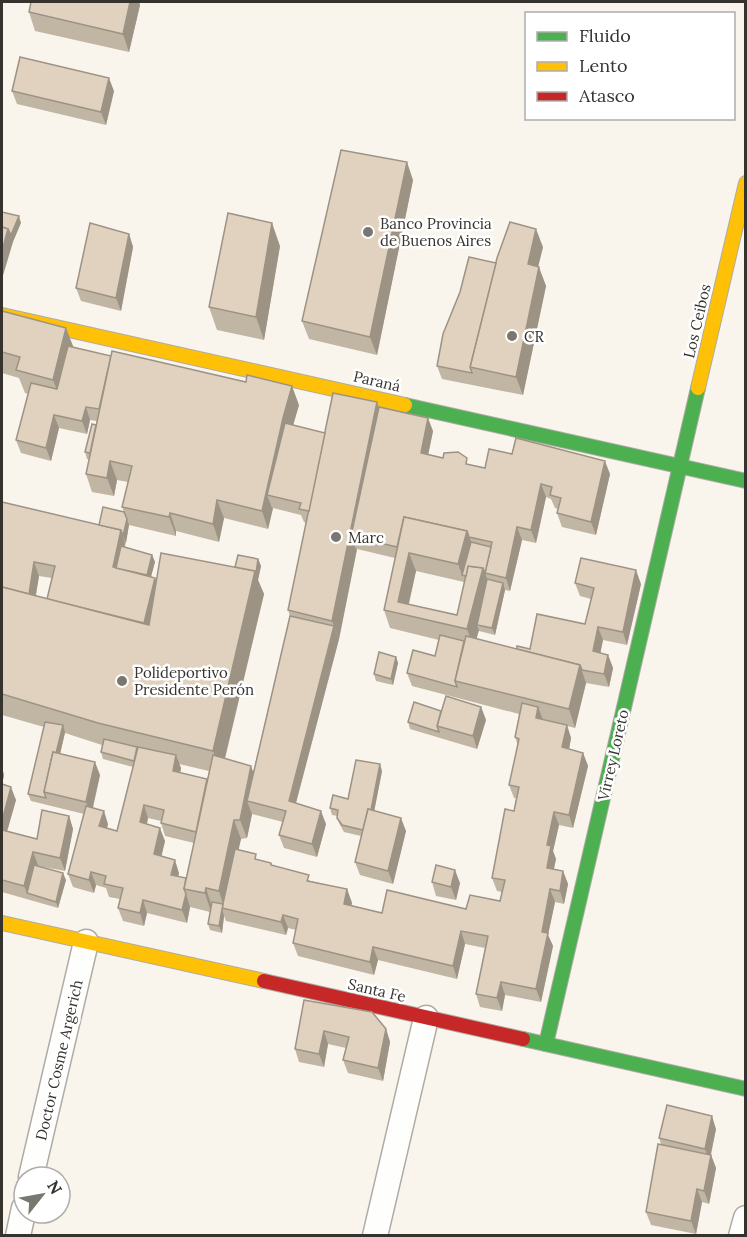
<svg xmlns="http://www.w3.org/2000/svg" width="747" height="1237" viewBox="0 0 747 1237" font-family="Lora,serif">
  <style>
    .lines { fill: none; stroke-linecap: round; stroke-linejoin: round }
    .street-casing { stroke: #aeaba5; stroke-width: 27 }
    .fast-casing { stroke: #aeaba5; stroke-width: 16 }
    .slow-casing { stroke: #aeaba5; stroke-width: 16 }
    .jam-casing { stroke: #aeaba5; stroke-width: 16 }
    .street { stroke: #fefefc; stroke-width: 24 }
    .fast { stroke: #4caf50; stroke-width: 14 }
    .slow { stroke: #ffc107; stroke-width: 14 }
    .jam { stroke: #c62828; stroke-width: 14 }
    .wall { fill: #c1b5a3; fill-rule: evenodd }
    .shaded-wall { fill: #9d9385 }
    .building { fill: #e0d2be; stroke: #9d9385; stroke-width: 1.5 }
    .poi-dot { fill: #7a7771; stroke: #fff; stroke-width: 2 }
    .labels { text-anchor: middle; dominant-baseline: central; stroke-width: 5; stroke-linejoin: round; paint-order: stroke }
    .poi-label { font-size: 15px; fill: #36332e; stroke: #fff; text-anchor: start }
    .street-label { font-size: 15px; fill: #36332e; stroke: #fff }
  </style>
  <rect width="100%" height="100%" fill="#f9f5ed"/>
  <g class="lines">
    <defs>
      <g id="street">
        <polyline points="31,1177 86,942"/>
        <polyline points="18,1236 24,1208"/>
        <polyline points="375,1236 426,1018"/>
        <polyline points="741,1236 746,1218"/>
      </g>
      <g id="fast">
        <polyline points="405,405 746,481"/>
        <polyline points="523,1039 746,1089"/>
        <polyline points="546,1044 698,388"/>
      </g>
      <g id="slow">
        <polyline points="2,315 405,405"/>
        <polyline points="698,388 746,183"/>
        <polyline points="2,923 264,981"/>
      </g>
      <polyline id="jam" points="264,981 523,1039"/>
    </defs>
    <use href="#street" class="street-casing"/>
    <use href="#fast" class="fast-casing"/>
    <use href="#slow" class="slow-casing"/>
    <use href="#jam" class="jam-casing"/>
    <use href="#street" class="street"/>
    <use href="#fast" class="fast"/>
    <use href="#slow" class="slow"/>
    <use href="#jam" class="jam"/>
  </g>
  <g class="wall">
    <polygon points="31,2 139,2 140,5 129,52 35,31 29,12"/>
    <polygon points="12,91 114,91 106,125 17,104"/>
    <polygon points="413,180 377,355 309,339 302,321"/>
    <polygon points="129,234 133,247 121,311 81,301 76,288"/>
    <polygon points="280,246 264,340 217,330 209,307"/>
    <polygon points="543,247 538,267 546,286 523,395 442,379 437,366 460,292 496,263"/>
    <path d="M2,311L73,347L299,405L293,425L325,433L377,402L379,407L433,431L428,454L485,468L512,454L610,474L596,535L562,527L557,513L558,509L555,508L551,499L546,497L536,543L522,540L510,591L505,590L495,635L479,631V630L476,639L517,649H530L585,624L591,599L580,596L575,583L641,584L627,645L603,640L600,653L608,655L613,668L609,687L586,683L575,728L567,726L571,738L569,749L583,753L588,766L573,828L559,825L553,851L556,859L554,869L563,871L568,884L564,904L555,902L548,935L553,946L541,1002L505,995L502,1011L480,1007L476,994L485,948L465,944L457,979L378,960L374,975L298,956L293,943L296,930L288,928L286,935L226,921L224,916L222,933L210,930L208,924L210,912L190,907L187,923L147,913L144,926L123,921L118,908L120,899L109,897L106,888L96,885L94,893L73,887L68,874L84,814L31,801L28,794L44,727L2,715V502L99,525L124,512L122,507L128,482L117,480L114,496L92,492L86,474L89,459H87L85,452L97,421L90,420L87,434L59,428L51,461L21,453L16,440L28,394L25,393L19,378L2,373ZM273,508L301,515L304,522L306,523L288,610L290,616L253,773L225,759L264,594L258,580L261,566L258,559L235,567L156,580L151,576L155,562L152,555L125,547L129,525L176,536V531L219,542L224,518L268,529ZM357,549L395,558L384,610L390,628L439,640L435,656L407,673L412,686L519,714L515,737L518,746L509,785L514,798H516L514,811L492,878L497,891L502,892L500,901L466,909L382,913L351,905L352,903L347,889L311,881L272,866L271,863L258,860L238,850L241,839L247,838L252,814L283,822L279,835L284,848L317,857L326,824L296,803L339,639ZM416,571L464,582L457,615L409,604ZM39,576L52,578L47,599L36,596ZM65,733L102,745L101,752L103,759L133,767L117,831L107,828L108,824L93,808L100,775L60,754ZM179,764L209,771L207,779L180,773L181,768ZM148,818L161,821V823L165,836L194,843L186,878L178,876L179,873L161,856L165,841L147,824Z"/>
    <polygon points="396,657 398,663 393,685 376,681 374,674"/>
    <polygon points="481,707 486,720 477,749 410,729 408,722 441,711"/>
    <polygon points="2,768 4,775 2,785 16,800 7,831 37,839 69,816 73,829 65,871 38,866 66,880 58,908 2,892"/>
    <polygon points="382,771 374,811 406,831 393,884 360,875 355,862 361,836 344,832 340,825 337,818 338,816 332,815 330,808 348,799"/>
    <polygon points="432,882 460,883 456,900 436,896"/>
    <polygon points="304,1000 386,1029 390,1042 383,1081 348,1073 343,1060 346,1048 328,1044 324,1067 299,1062 295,1049"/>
    <polygon points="716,1129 711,1155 716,1168 709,1204 702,1202 696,1234 651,1225 646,1212 661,1144 659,1138"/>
  </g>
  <g class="shaded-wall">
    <polygon points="130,2 139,2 140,5 129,52 123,34"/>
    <polygon points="109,78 114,91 106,125 101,112"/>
    <polygon points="407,162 413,180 377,355 370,337"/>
    <polygon points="19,216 21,223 13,242 2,279 2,251 8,229"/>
    <polygon points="272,223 280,246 264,340 256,317"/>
    <polygon points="536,229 543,247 534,283 528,264"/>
    <polygon points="129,234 133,247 121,311 116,298"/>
    <polygon points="539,267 546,286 523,395 516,377"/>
    <polygon points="66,328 75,351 62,403 53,380"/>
    <polygon points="292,386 299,405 290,436 267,495 272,508 273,508 268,529 262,511 283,418"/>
    <polygon points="377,402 383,420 351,536 356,549 357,549 339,639 332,621"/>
    <polygon points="86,407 90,420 87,434 82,421"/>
    <polygon points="54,415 59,428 51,461 46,448"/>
    <polygon points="428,418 433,431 426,466 421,453"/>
    <polygon points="110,461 117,480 114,496 107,478"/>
    <polygon points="605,461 610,474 596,535 591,522"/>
    <polygon points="541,484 546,497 536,543 531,530"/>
    <polygon points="217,500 224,518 219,542 213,524"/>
    <polygon points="170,513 176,531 176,536 169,517"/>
    <polygon points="127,519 129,525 126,543 123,536"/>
    <polygon points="517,527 522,540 510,591 506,578"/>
    <polygon points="121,530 125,543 119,574 113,567"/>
    <polygon points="467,531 474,549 462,575 458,564"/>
    <polygon points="409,553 416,571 406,615 398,602"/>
    <polygon points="152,555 155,562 148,588 145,581"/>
    <polygon points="258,559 261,566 258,580 264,594 221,774 213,751"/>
    <polygon points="34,562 39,576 32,616 27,603"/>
    <polygon points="483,568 490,586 477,625 479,630 474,648 467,629"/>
    <polygon points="636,570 641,584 627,645 623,632"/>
    <polygon points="155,578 160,591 146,645 142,632"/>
    <polygon points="503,583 505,590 495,635 492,628"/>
    <polygon points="334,626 339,639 293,814 289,801"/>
    <polygon points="598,627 603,640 598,665 593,651"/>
    <polygon points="608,655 613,668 609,687 604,674"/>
    <polygon points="396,657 398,663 393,685 391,679"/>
    <polygon points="580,665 586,683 575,728 569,709"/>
    <polygon points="481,707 486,720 477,749 473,736"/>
    <polygon points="538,707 543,720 536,718"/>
    <polygon points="63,725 65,732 51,794 47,793"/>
    <polygon points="567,725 571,738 567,761 562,747"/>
    <polygon points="583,753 588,766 573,828 569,815"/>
    <polygon points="176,755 181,768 178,784 173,771"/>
    <polygon points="95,762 100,775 91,815 86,802"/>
    <polygon points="380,764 382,771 369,838 366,831"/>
    <polygon points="251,766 258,785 247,801 252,814 247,838 240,820"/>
    <polygon points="2,768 4,775 2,785"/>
    <polygon points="11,787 16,800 4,842 2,835 2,821"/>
    <polygon points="144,805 148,818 144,836 140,822"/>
    <polygon points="104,811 108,824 104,839 99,826"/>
    <polygon points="321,811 326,824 317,857 312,844"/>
    <polygon points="554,812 559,825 553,851 556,859 551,881 547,868 547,845"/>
    <polygon points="69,816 73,829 65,871 60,858"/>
    <polygon points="401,818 406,831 393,884 388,871"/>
    <polygon points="234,820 241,839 225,910 219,891"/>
    <polygon points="160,828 165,841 159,867 154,854"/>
    <polygon points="33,852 38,865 31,894 27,893 24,886"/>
    <polygon points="175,860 179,873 176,888 171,875"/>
    <polygon points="455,870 460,883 456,900 451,887"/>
    <polygon points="563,871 568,884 564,904 560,891"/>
    <polygon points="91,872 96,885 94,893 89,880"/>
    <polygon points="63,873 66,880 58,908 56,902"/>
    <polygon points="206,888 212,907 211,912 205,893"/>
    <polygon points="347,889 352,903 349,917 344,904"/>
    <polygon points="550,889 555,902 548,935 553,946 541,1002 536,989 542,932"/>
    <polygon points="186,894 190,907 187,923 182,910"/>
    <polygon points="143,900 147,913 144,926 140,913"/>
    <polygon points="222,909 224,916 222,933 219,926"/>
    <polygon points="283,915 288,928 286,935 281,922"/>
    <polygon points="461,931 465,944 457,979 453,966"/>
    <polygon points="373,947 378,960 374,975 370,962"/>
    <polygon points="501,982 505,995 502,1011 497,998"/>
    <polygon points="386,1029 390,1042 383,1081 378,1068"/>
    <polygon points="324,1031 328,1044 324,1067 319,1054"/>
    <polygon points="712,1116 716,1129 709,1162 705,1149"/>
    <polygon points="711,1155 716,1168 709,1204 704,1191"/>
    <polygon points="697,1189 702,1202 696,1234 691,1221"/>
  </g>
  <g class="building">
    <polygon points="31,2 130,2 123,34 29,12"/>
    <polygon points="20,57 109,78 101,112 12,91"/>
    <polygon points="341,150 407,162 370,337 302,321"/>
    <polygon points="2,212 19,216 11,235 8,229 2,227"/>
    <polygon points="228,213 272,223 256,317 209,307"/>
    <polygon points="510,222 536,229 528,264 539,267 516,377 470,367 497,258"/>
    <polygon points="90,223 129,234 116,298 76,288"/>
    <polygon points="2,227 8,229 2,251"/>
    <polygon points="469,257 496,263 470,367 472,373 437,366 443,334 460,292"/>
    <polygon points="2,311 66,328 53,380 16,370 20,357 2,352"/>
    <polygon points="68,346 111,356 99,409 86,407 82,421 54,415 46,448 16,440 31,383 57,389"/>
    <polygon points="112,351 246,382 247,375 292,386 283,418 262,511 217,500 213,524 170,513 169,517 122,507 132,466 110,461 107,478 86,474"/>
    <polygon points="333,393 377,402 332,621 288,610"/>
    <polygon points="379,407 428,418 421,453 443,458 444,453 458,452 467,458 466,464 485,468 489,449 512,454 516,438 605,461 591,522 557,513 561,498 550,495 552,487 541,484 531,530 517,527 506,578 485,573 492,542 469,537 467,531 404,517 397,547 351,536"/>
    <polygon points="285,423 325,433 309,511 299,509 301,503 267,495"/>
    <polygon points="92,424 96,425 90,453 85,452"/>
    <polygon points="2,502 121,530 113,567 155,578 144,623 47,599 55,566 34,562 29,594 2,587"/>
    <polygon points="103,507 124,512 127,519 123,536 121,530 99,525"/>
    <polygon points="404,517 467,531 458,564 409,553 398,602 457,615 468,566 483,568 467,629 384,610"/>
    <polygon points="471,542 491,547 485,573 483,568 468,566 466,576 462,575"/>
    <polygon points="121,546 152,555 147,575 116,568"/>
    <polygon points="161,553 255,571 213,751 98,723 2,694 2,587 149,625"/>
    <polygon points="238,555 258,559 256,573 255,571 235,567"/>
    <polygon points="581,558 636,570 623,632 598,627 593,651 608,655 604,674 582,670 580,665 517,649 517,646 530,649 537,614 585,624 594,588 575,583"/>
    <polygon points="487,579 503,583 492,628 477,625"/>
    <polygon points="290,616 334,626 289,801 321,811 312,844 279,835 286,811 247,801"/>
    <polygon points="440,635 464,641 455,681 457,687 407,673 413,650 435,656"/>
    <polygon points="466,636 580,665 569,709 455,681"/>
    <polygon points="379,652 396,657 391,679 374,674"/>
    <polygon points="446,696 481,707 473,736 437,726"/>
    <polygon points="414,702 441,711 437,726 439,732 408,722"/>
    <polygon points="522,703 538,707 536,718 567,725 562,747 583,753 569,815 554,812 547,845 551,846 547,868 563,871 560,891 550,889 542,932 548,933 536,989 501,982 497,998 476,994 488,936 461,931 453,966 373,947 370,962 293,943 298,919 283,915 281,922 222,908 235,849 256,854 255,859 271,863 271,865 309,875 307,881 347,889 344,904 382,913 387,890 466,909 470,895 500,901 505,880 492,878 505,809 514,811 519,787 509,785 519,739 515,737"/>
    <polygon points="45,722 63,725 56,753 53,752 44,792 46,798 28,794"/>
    <polygon points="104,739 137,747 134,761 101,752"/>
    <polygon points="138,747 176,755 173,771 207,779 196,832 161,823 164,810 144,805 140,822 160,828 154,854 175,860 171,875 186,878 184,889 186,894 182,910 143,900 140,913 118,908 123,888 104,884 106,876 91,872 89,880 68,874 86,806 104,811 99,826 117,831"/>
    <polygon points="53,752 95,762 86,802 44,792"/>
    <polygon points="213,755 251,766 240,820 234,820 219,891 206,888 205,893 184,889"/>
    <polygon points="356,760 380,764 371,810 368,809 363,830 342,825 337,818 338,810 330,808 333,795 348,799"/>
    <polygon points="2,784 11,787 2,821"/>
    <polygon points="368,809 401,818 388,871 355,862"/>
    <polygon points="42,810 69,816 60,858 33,852 24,886 2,880 2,830 37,839"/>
    <polygon points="34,865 63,873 56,902 27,893"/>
    <polygon points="436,865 455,870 451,887 432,882"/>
    <polygon points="212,902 223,904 219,926 208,924"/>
    <polygon points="304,1000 372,1012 386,1029 378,1068 343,1060 349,1037 324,1031 319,1054 295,1049"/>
    <polygon points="667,1105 712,1116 705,1149 659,1138"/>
    <polygon points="658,1144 711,1155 704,1191 697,1189 691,1221 646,1212"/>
  </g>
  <g class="poi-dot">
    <circle cx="368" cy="232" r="6"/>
    <circle cx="512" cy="336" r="6"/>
    <circle cx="336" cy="537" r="6"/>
    <circle cx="122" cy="681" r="6"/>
  </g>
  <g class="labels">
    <g class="poi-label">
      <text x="380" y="223">Banco Provincia<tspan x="380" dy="17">de Buenos Aires</tspan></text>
      <text x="524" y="336">CR</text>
      <text x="348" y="537">Marc</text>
      <text x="134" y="672">Polideportivo<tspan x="134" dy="17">Presidente Perón</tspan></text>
    </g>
    <g class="street-label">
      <text transform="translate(697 321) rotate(-77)">Los Ceibos</text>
      <text transform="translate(377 381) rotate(13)">Paraná</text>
      <text transform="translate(613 755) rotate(-77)">Virrey Loreto</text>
      <text transform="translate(377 990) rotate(13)">Santa Fe</text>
      <text transform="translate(59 1060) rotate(-77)">Doctor Cosme Argerich</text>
    </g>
  </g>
  <rect width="747" height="1237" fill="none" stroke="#36332e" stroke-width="6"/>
  <rect x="525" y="12" width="210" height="108" fill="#ffffff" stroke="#afadab" stroke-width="1.5"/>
  <rect x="537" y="32" width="30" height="9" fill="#4caf50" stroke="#afadab" stroke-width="1.5"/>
  <text x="579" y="42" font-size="18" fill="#36332e">Fluido</text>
  <rect x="537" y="62" width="30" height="9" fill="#ffc107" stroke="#afadab" stroke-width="1.5"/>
  <text x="579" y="72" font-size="18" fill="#36332e">Lento</text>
  <rect x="537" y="92" width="30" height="9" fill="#c62828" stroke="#afadab" stroke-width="1.5"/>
  <text x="579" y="102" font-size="18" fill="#36332e">Atasco</text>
  <g transform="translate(42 1195) rotate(59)"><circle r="28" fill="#ffffff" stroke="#afadab" stroke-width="1.5"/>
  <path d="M0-4.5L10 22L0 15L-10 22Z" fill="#7a7771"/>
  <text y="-9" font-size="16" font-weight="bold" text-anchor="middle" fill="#36332e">N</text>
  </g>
</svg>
